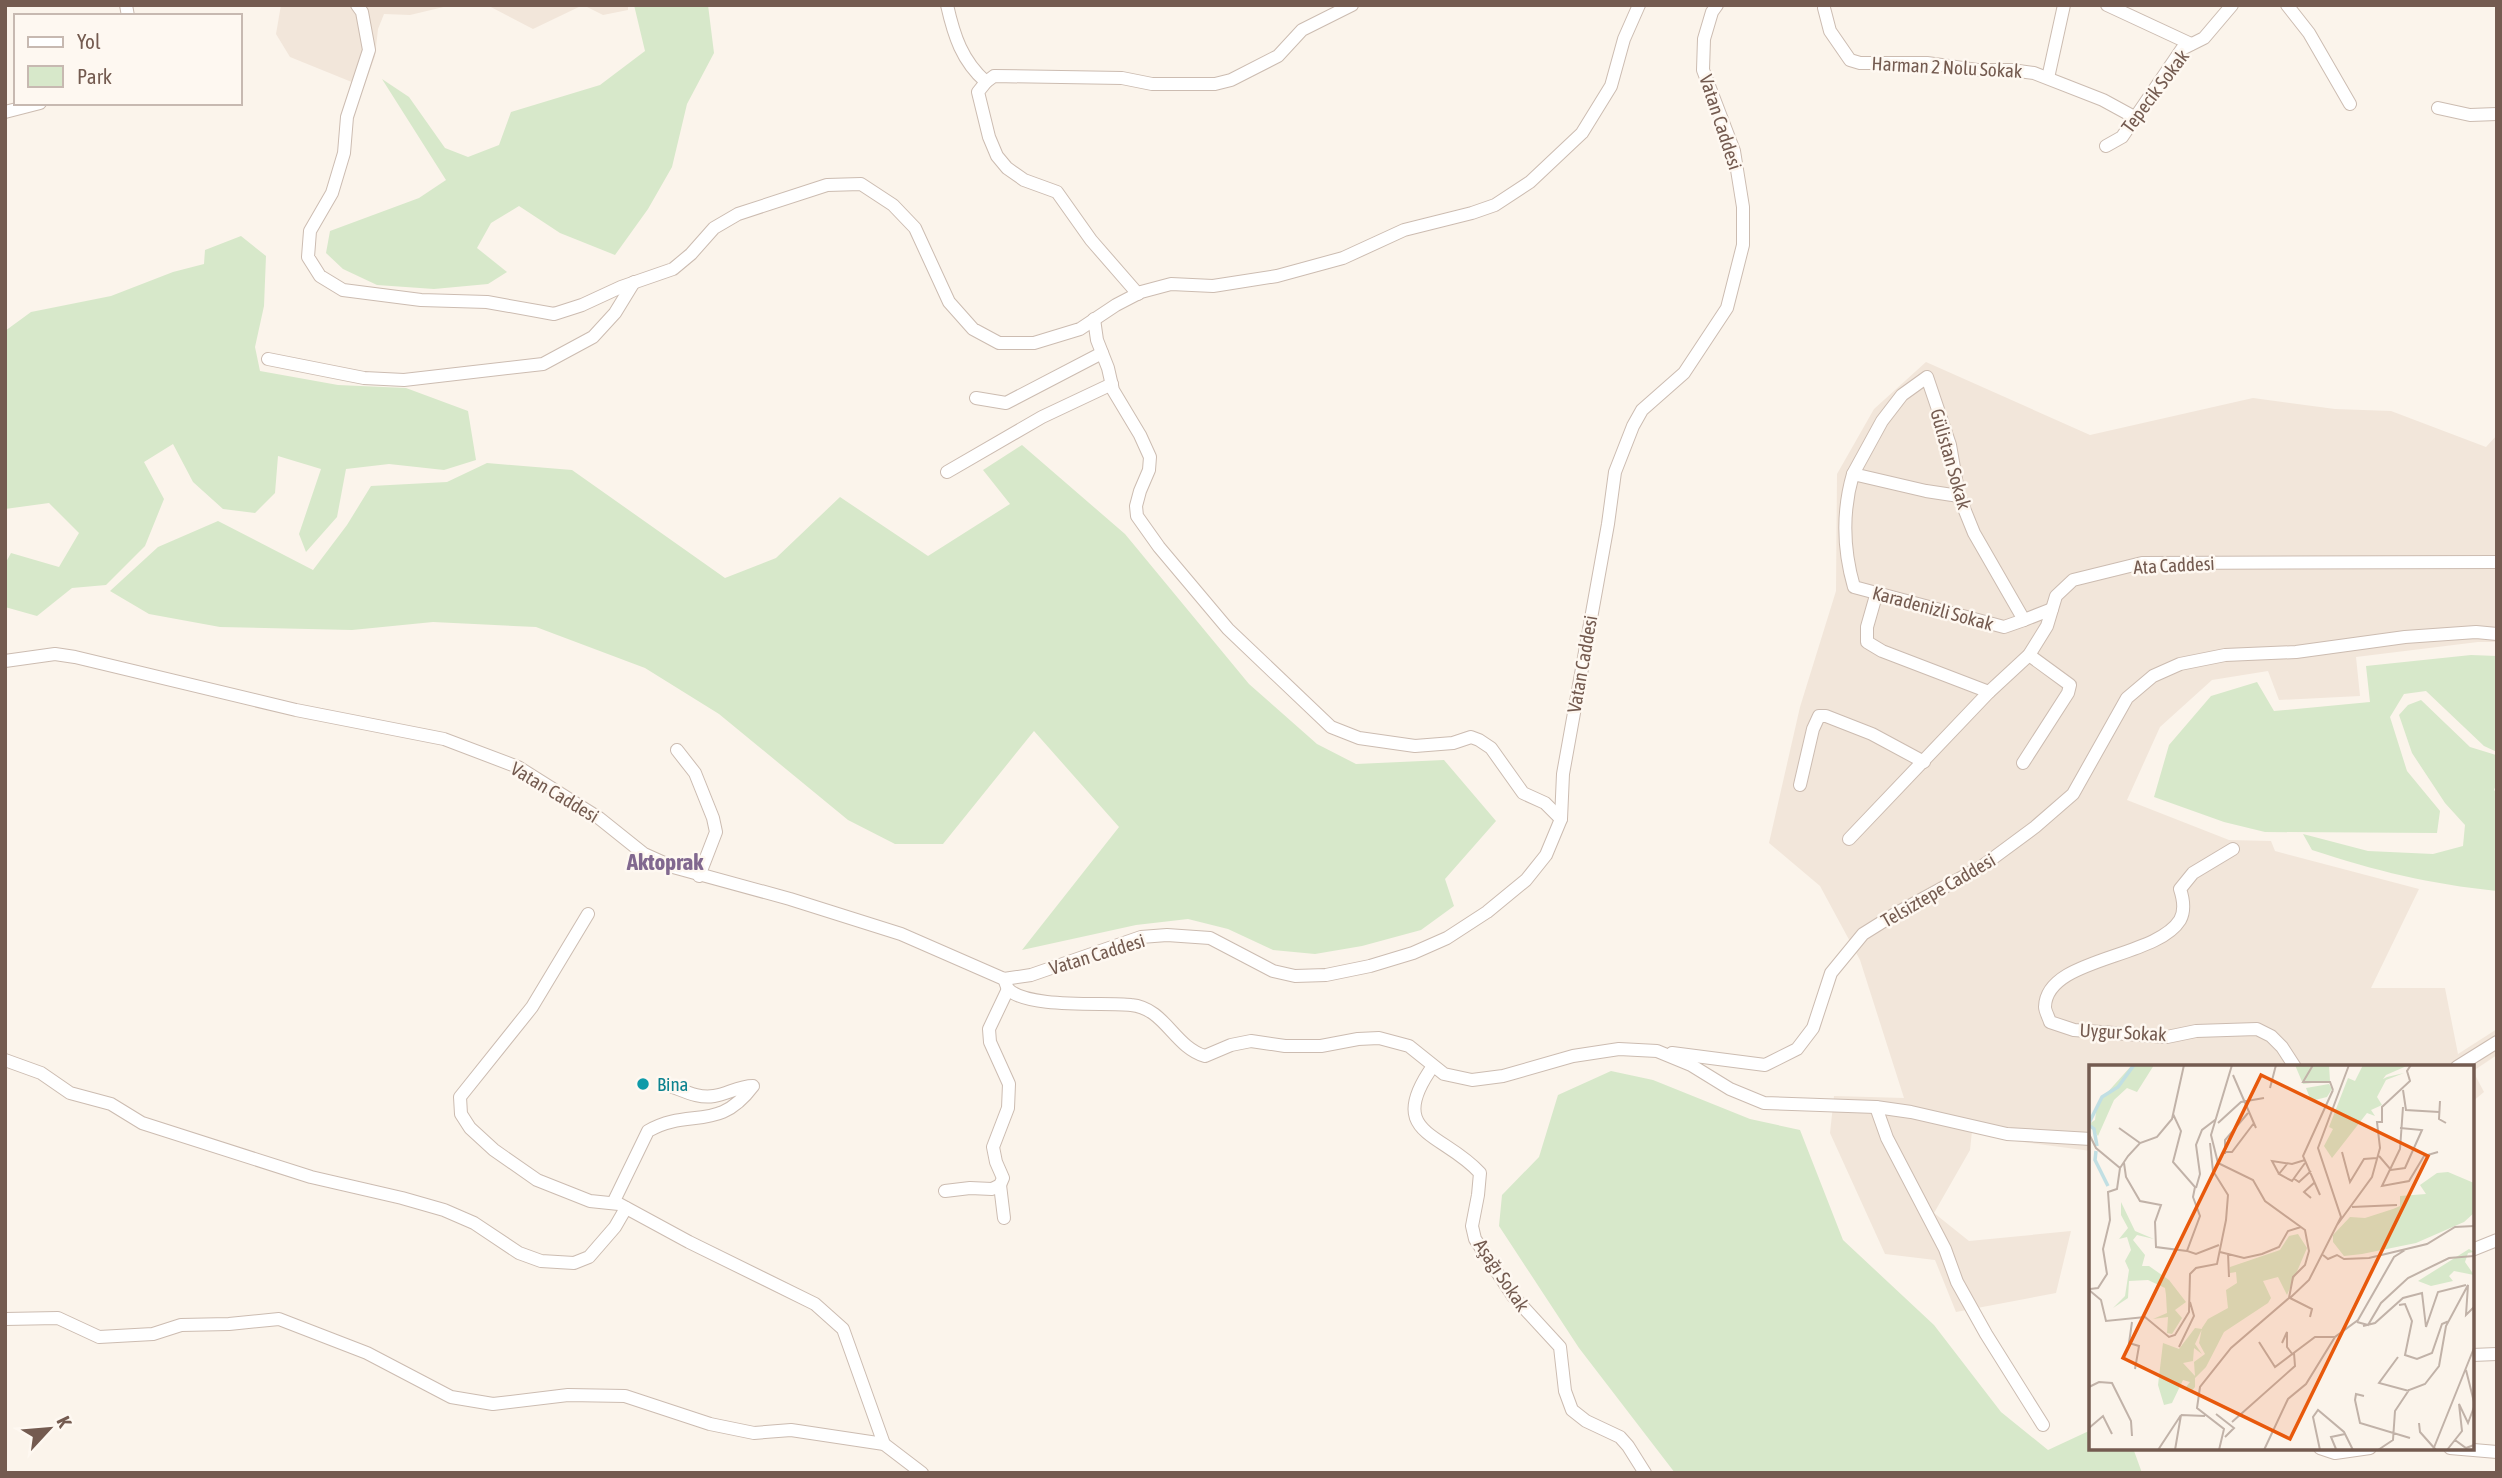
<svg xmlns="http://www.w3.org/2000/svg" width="2502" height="1478" viewBox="0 0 2502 1478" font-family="'Asap Condensed',sans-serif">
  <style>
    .residential { fill: #f2e6da }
    .green { fill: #d7e8ca }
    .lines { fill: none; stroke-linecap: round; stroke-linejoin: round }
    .minor-casing { stroke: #ccbcb1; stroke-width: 14 }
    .minor { stroke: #fff; stroke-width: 12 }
    .culture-dot { fill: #0f9aa8; stroke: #fef8f1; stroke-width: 2.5 }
    .labels { text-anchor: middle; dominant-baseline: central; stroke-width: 5; stroke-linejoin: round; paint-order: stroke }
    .street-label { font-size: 19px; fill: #745b50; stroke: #fef8f1 }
    .culture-label { font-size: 19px; fill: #0d838f; stroke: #fef8f1; text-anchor: start }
    .quarter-label { font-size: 23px; font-weight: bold; fill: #81688f; stroke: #fef8f1 }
    .inset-river { fill: none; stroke: #c1dfe3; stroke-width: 3.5 }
    .inset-road { fill: none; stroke: #c1b2a8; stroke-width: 2 }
    .view { fill: #e8590c; fill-opacity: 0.15; stroke: #e8590c; stroke-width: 3.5 }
    .inset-edge { fill: none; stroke: #745b50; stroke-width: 3.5 }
  </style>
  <rect width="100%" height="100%" fill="#fbf4eb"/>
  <g class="residential">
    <polygon points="281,5 452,5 410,15 384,14 378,29 375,56 364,87 290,57 276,34"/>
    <polygon points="487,5 628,5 628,10 603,15 583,5 533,29"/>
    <polygon points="1926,362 2090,435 2253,398 2335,409 2391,411 2486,447 2497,435 2497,642 2478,642 2356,657 2360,696 2279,700 2268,671 2212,680 2160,727 2127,800 2229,840 2271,841 2275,851 2419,889 2371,988 2445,988 2458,1054 2497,1029 2497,1055 2473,1071 2484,1092 2472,1102 2472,1067 2091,1067 2091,1151 2007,1140 1972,1131 1970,1150 1934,1213 1969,1241 2071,1231 2056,1293 1956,1312 1935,1260 1885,1254 1830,1133 1834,1096 1904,1098 1860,960 1820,886 1769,843 1800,707 1836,591 1837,474 1874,409"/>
  </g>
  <g class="green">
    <polygon points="634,5 708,5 714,53 687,104 672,167 648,209 615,255 560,233 519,206 491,223 477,248 507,272 488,284 434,289 377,285 343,269 326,253 330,231 419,198 446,180 382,79 409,97 445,148 468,157 499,145 511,112 600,85 645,51"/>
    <polygon points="241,236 266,256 264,306 255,347 260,371 338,385 406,388 468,411 476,460 444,470 389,464 346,469 337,517 306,552 299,534 321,469 278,456 275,493 255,513 223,509 193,482 173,444 144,462 164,499 145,546 106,585 72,588 37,616 5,607 5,564 11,553 59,567 79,533 49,503 5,509 5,331 31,312 111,296 173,272 204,264 205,250"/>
    <polygon points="1022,445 1125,534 1249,684 1317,744 1356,764 1444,760 1496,821 1445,879 1454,906 1421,930 1362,946 1315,954 1273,950 1228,929 1188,919 1136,925 1022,950 1119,827 1034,731 943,844 895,844 848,820 719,714 645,668 536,627 433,622 352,630 220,627 149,614 110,591 158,547 218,521 313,570 347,525 371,486 447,482 487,463 572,470 725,578 776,558 840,497 928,556 1010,504 983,470"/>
    <polygon points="2471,655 2497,656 2497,752 2484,746 2426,691 2404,694 2390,717 2407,771 2440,811 2437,833 2265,832 2224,822 2154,797 2169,745 2211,696 2257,682 2274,711 2370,702 2366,666"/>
    <path d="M2421,700L2470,747L2496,755L2497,782L2494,790L2497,793V891C2429,884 2376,871 2312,850L2303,834L2368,851L2433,854L2463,846L2465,825L2445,803L2412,753L2399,715L2408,705Z"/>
    <polygon points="1611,1071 1653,1080 1750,1119 1800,1130 1843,1240 1934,1325 2001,1412 2048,1450 2091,1430 2091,1448 2133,1448 2142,1473 1675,1473 1579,1348 1499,1226 1502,1195 1539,1157 1558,1095"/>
  </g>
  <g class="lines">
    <defs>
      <g id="minor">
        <polyline points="126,5 128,16"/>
        <polyline points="357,5 362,12 369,50 347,117 344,153 332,193 310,231 308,257 320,276 343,290 421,300 487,302 554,314 582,305 621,287 673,269 691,254 714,228 738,214 827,185 861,184 893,205 915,228 949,302 973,329 999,343 1034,343 1080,329 1116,305 1141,292 1171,284 1213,286 1277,276 1343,258 1404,230 1472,213 1495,205 1530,182 1582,133 1611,86 1624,39 1639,5"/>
        <path d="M947,5C954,36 962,61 986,82"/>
        <polyline points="2107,5 2191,44"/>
        <polyline points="2287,5 2309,33 2350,104"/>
        <polyline points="1824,8 1830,31 1850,60 1860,63 1927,63 1977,70 2011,70 2034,73 2103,100 2136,118"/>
        <polyline points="2048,78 2064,5"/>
        <polyline points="2438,108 2470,115 2497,114"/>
        <polyline points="5,112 40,103"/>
        <polyline points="2106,146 2122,137 2182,49 2204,38 2232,5"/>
        <polyline points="1138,294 1091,240 1057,192 1024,180 1007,168 997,156 989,137 978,92 986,82 994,76 1122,78 1152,84 1215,84 1231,80 1278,56 1302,30 1352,5"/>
        <polyline points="1094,319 1097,340 1108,368 1113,390 1140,435 1150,457 1149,470 1140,491 1136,506 1137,516 1159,547 1228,629 1331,727 1359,738 1415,746 1453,743 1471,737 1479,740 1491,748 1523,793 1545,803 1561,819"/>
        <polyline points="268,359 364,378 404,380 543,364 593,337 615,313 634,282"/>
        <polyline points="976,398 1006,403 1102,353"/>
        <polyline points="947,472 1042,417 1112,384"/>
        <polyline points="1853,474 1882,421 1902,395 1927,377 1950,445 1959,496 1974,533 2024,620 2052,609"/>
        <path d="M1959,496L1926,491L1853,474C1842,512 1843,549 1854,587L2004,627L2024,620"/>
        <polyline points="1877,592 1867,627 1867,642 1882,651 1989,692"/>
        <polyline points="5,661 55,654 75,657 296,710 444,739 518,767 599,818 644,854 673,867 790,899 901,934 1004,979 1031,975 1141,937 1167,935 1210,938 1273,971 1295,976 1326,975 1370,966 1413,953 1447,938 1487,912 1526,880 1546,855 1561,819 1563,774 1608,524 1615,472 1633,426 1642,410 1684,373 1727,308 1743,245 1743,207 1734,151 1703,70 1704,39 1712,12 1717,5"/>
        <polyline points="677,750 695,773 713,818 716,832 699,876"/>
        <polyline points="2023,763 2068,693 2070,685 2029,655"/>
        <polyline points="1800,785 1813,729 1819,716 1826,716 1872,734 1924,762"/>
        <polyline points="1849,839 1989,692 2029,655 2047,626 2056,596 2073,580 2142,563 2497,562"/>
        <path d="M2233,849L2193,873L2180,889C2183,898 2185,911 2180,920C2156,959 2046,957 2045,1007C2045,1011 2049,1018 2050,1022L2074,1030L2167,1037L2196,1031L2257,1029L2271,1036L2282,1047L2295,1067"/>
        <polyline points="588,914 532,1007 460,1097 461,1114 470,1128 494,1150 537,1180 590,1201 619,1204 689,1242 815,1304 843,1329 884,1444"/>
        <path d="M1004,979C1005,980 1007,988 1008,989C1027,1009 1105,1002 1131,1005C1165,1008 1174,1047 1205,1056L1231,1045L1251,1041L1285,1046H1321L1358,1039L1379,1038L1409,1046L1444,1074L1472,1080L1503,1076L1573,1056L1619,1049L1657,1051L1691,1065L1730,1089L1764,1103L1876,1107L1911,1112L2007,1134L2091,1139"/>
        <polyline points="1672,1053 1765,1065 1797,1049 1813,1028 1831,973 1863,934 1895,914 1981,867 2035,827 2073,794 2127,698 2153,676 2180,664 2225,655 2296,652 2405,637 2476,632 2497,634"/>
        <polyline points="5,1060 41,1073 70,1093 111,1104 142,1123 311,1177 402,1198 444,1210 474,1223 519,1253 541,1261 574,1263 589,1257 615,1227 626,1208"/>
        <path d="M1433,1066C1384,1135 1443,1132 1480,1173L1478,1195L1472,1226L1475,1239L1513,1296L1560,1347L1565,1391L1572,1410L1586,1421L1620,1437L1628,1446L1645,1473"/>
        <polyline points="2457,1067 2497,1042"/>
        <polyline points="1876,1107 1887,1138 1945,1249 1957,1282 1986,1334 2043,1425"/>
        <polyline points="1000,1185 1004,1218"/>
        <polyline points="945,1191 970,1188 992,1189 1000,1185 1003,1178 996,1162 993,1147 1008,1108 1009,1084 990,1042 989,1029 1008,989"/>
        <path d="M613,1203L648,1131C690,1107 718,1133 753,1086C739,1086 727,1094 714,1096C695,1099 680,1088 663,1084"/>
        <polyline points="2472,1250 2497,1240"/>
        <polyline points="5,1319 58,1318 99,1337 153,1334 181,1325 229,1324 279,1319 367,1353 451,1397 493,1404 568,1395 625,1396 710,1424 754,1433 791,1430 884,1444 922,1473"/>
        <polyline points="2472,1355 2497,1354"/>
        <polyline points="2320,1448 2335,1453 2370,1448"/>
        <polyline points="2450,1448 2497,1452"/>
      </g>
    </defs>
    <use href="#minor" class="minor-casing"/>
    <use href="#minor" class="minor"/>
  </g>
  <circle class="culture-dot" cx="643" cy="1084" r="7"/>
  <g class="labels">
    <g class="street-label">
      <text transform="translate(1947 67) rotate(3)">Harman 2 Nolu Sokak</text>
      <text transform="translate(2155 91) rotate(-53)">Tepecik Sokak</text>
      <text transform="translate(1721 122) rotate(72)">Vatan Caddesi</text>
      <text transform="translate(1951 459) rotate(74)">Gülistan Sokak</text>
      <text transform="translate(2174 565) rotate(-3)">Ata Caddesi</text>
      <text transform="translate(1933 608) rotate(15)">Karadenizli Sokak</text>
      <text transform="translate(1582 664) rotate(-80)">Vatan Caddesi</text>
      <text transform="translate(555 792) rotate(31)">Vatan Caddesi</text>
      <text transform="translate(1938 890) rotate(-30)">Telsiztepe Caddesi</text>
      <text transform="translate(1097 954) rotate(-17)">Vatan Caddesi</text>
      <text transform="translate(2123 1032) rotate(3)">Uygur Sokak</text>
      <text transform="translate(1502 1275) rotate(56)">Aşağı Sokak</text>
    </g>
    <g class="culture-label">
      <text x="657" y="1084">Bina</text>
    </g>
    <g class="quarter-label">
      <text x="665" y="862">Aktoprak</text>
    </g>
  </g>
  <g transform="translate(2089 1065)">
    <rect width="385" height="385" fill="#fbf4eb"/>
    <path d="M43,0H65L48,27L38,23L25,35L9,71L0,59L6,55L8,39ZM206,0H240L241,16L214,19ZM274,0H320L297,10L294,14L298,12L315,8L297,15L288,32L293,40L282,45L286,51L278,48L243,93L235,81L244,64L240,62L259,13L266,16ZM240,19L243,24L238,32L222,36L217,23ZM359,107L385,118V148L375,157L327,178L273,189L255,191L244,177V170L261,152L276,153L304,144L311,141V131L337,129L331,120L348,108ZM32,137L46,166L65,174L48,170L44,175L56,190L53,201H60L80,215L97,237L86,245L93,253L83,269L78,268L79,252L64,254L78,248L77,230L76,223L59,215L40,216L39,233L24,243L36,231L40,205L36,196L42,185L38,172L30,174L39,163L32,150ZM209,169L218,183L198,230L189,212L174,216L182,233L179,238L135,267L117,302L106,313V322L102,327L97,322L101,317L94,315L83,338L75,340L69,320L74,278L90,284L106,263L113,264L106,279L113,289L105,283L104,296L94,298L106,311L105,297L116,289L110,278L113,263L119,254L139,243L137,225L148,218L147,207L141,208V202L191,185L200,171ZM380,184L385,187L379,188L376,197L385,210L365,206L360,211L364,216L342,221L329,216Z" fill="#d7e8ca"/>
    <path class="inset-river" d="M0,58L13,32L29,22L45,0M0,60L5,64L8,81M7,86L6,95L19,121"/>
    <path class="inset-road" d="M224,0L214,17H241L244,25M144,10L167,63M181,23L187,0M314,25L317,45L350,47M351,36L350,54L357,58M314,42L311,84L293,121L320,116L335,91L349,87M84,49L92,66L84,97L106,122L104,132L111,151L98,186L107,189L130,180M129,58L152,37L175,33M30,63L51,78M0,69L7,83L31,103M136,87H143L165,58M253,87L261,117L275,94L288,93M136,89V75L159,48M290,91L302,105L316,103L333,65L311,63M35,98L37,112L51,136L72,140L66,157L67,182L98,186M198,99L190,109L203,116L216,98M190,109L183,96L203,99L216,95M204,113L210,117L222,106M107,123L111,109L107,80L113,65L126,55M231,130L214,91L244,25M222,133L215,127L226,117M263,142L308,140M248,160L283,112L291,83L288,57H293V42L321,16L318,6L322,0M131,187L155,193L173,189L190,182L199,166L212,162M139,188L140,212M234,190L239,194L248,190L255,194L280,193L338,179L366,162L385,161M1,224L9,223L18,209L14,184L21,155L19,127L28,124L31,103L39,91L51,78L68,72L83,54L95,0M0,225L12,235L17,256L56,252L80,272L86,270L100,247L101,209L107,203L128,199L137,155L139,130L124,106L121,78M201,233L220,215L252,152L229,83L260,0M201,233L223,244L221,252M310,240L316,239L323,256L316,290L328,294L343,288L353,259L360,256M43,257L40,278L50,281L46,304M268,257L279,260L292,238L319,213L360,193L385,191M274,261L286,258L314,233L333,228L337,262L349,227L377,220M170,277L186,302L226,272H246M193,278L198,267V282L204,290M90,282L105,251L101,237M309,292L290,318L320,326M377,305L385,337M0,322L10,317L23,318L42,356L43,371M275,331L267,329L266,335L271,358L321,373M127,349L145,363L136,372M92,350L116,351M143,357L206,301L205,288M330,358L331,367L347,385M0,363L14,351L23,369M366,375L377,383L385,380M247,384L242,372L256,369M69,385L92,350M86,385L92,350M130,385L135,364L108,343L111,322L142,283L200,233L204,212L216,200L220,186L216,165L176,136L164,115L129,98L122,70L143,0M175,385L199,334L217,319L246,272L269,255L305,192L316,185M192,385H217M231,385L224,352L229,345L255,367L264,385M289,385L304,375L306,346L320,325L336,319L350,301L357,261L379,220L377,250L385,242M344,385L385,283M358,385L373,366L370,339L379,358L385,342"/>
    <path class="view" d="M172,10L339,91L201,374L34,293Z"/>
    <rect width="385" height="385" class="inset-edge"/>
  </g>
  <rect width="2502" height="1478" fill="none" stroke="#745b50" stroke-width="14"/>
  <rect x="14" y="14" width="228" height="91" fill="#fef8f1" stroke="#c7b9b1" stroke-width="2"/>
  <rect x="28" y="37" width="35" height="10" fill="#ffffff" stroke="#c7b9b1" stroke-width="2"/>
  <text x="77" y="49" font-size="21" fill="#745b50">Yol</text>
  <rect x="28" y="66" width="35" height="21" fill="#d7e8ca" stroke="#c7b9b1" stroke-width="2"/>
  <text x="77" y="84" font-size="21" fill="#745b50">Park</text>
  <g transform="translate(49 1429) rotate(64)" stroke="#fef8f1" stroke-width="5" paint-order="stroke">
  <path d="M0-5L12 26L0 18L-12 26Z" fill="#745b50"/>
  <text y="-10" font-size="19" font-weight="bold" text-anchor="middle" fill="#745b50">K</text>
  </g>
</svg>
